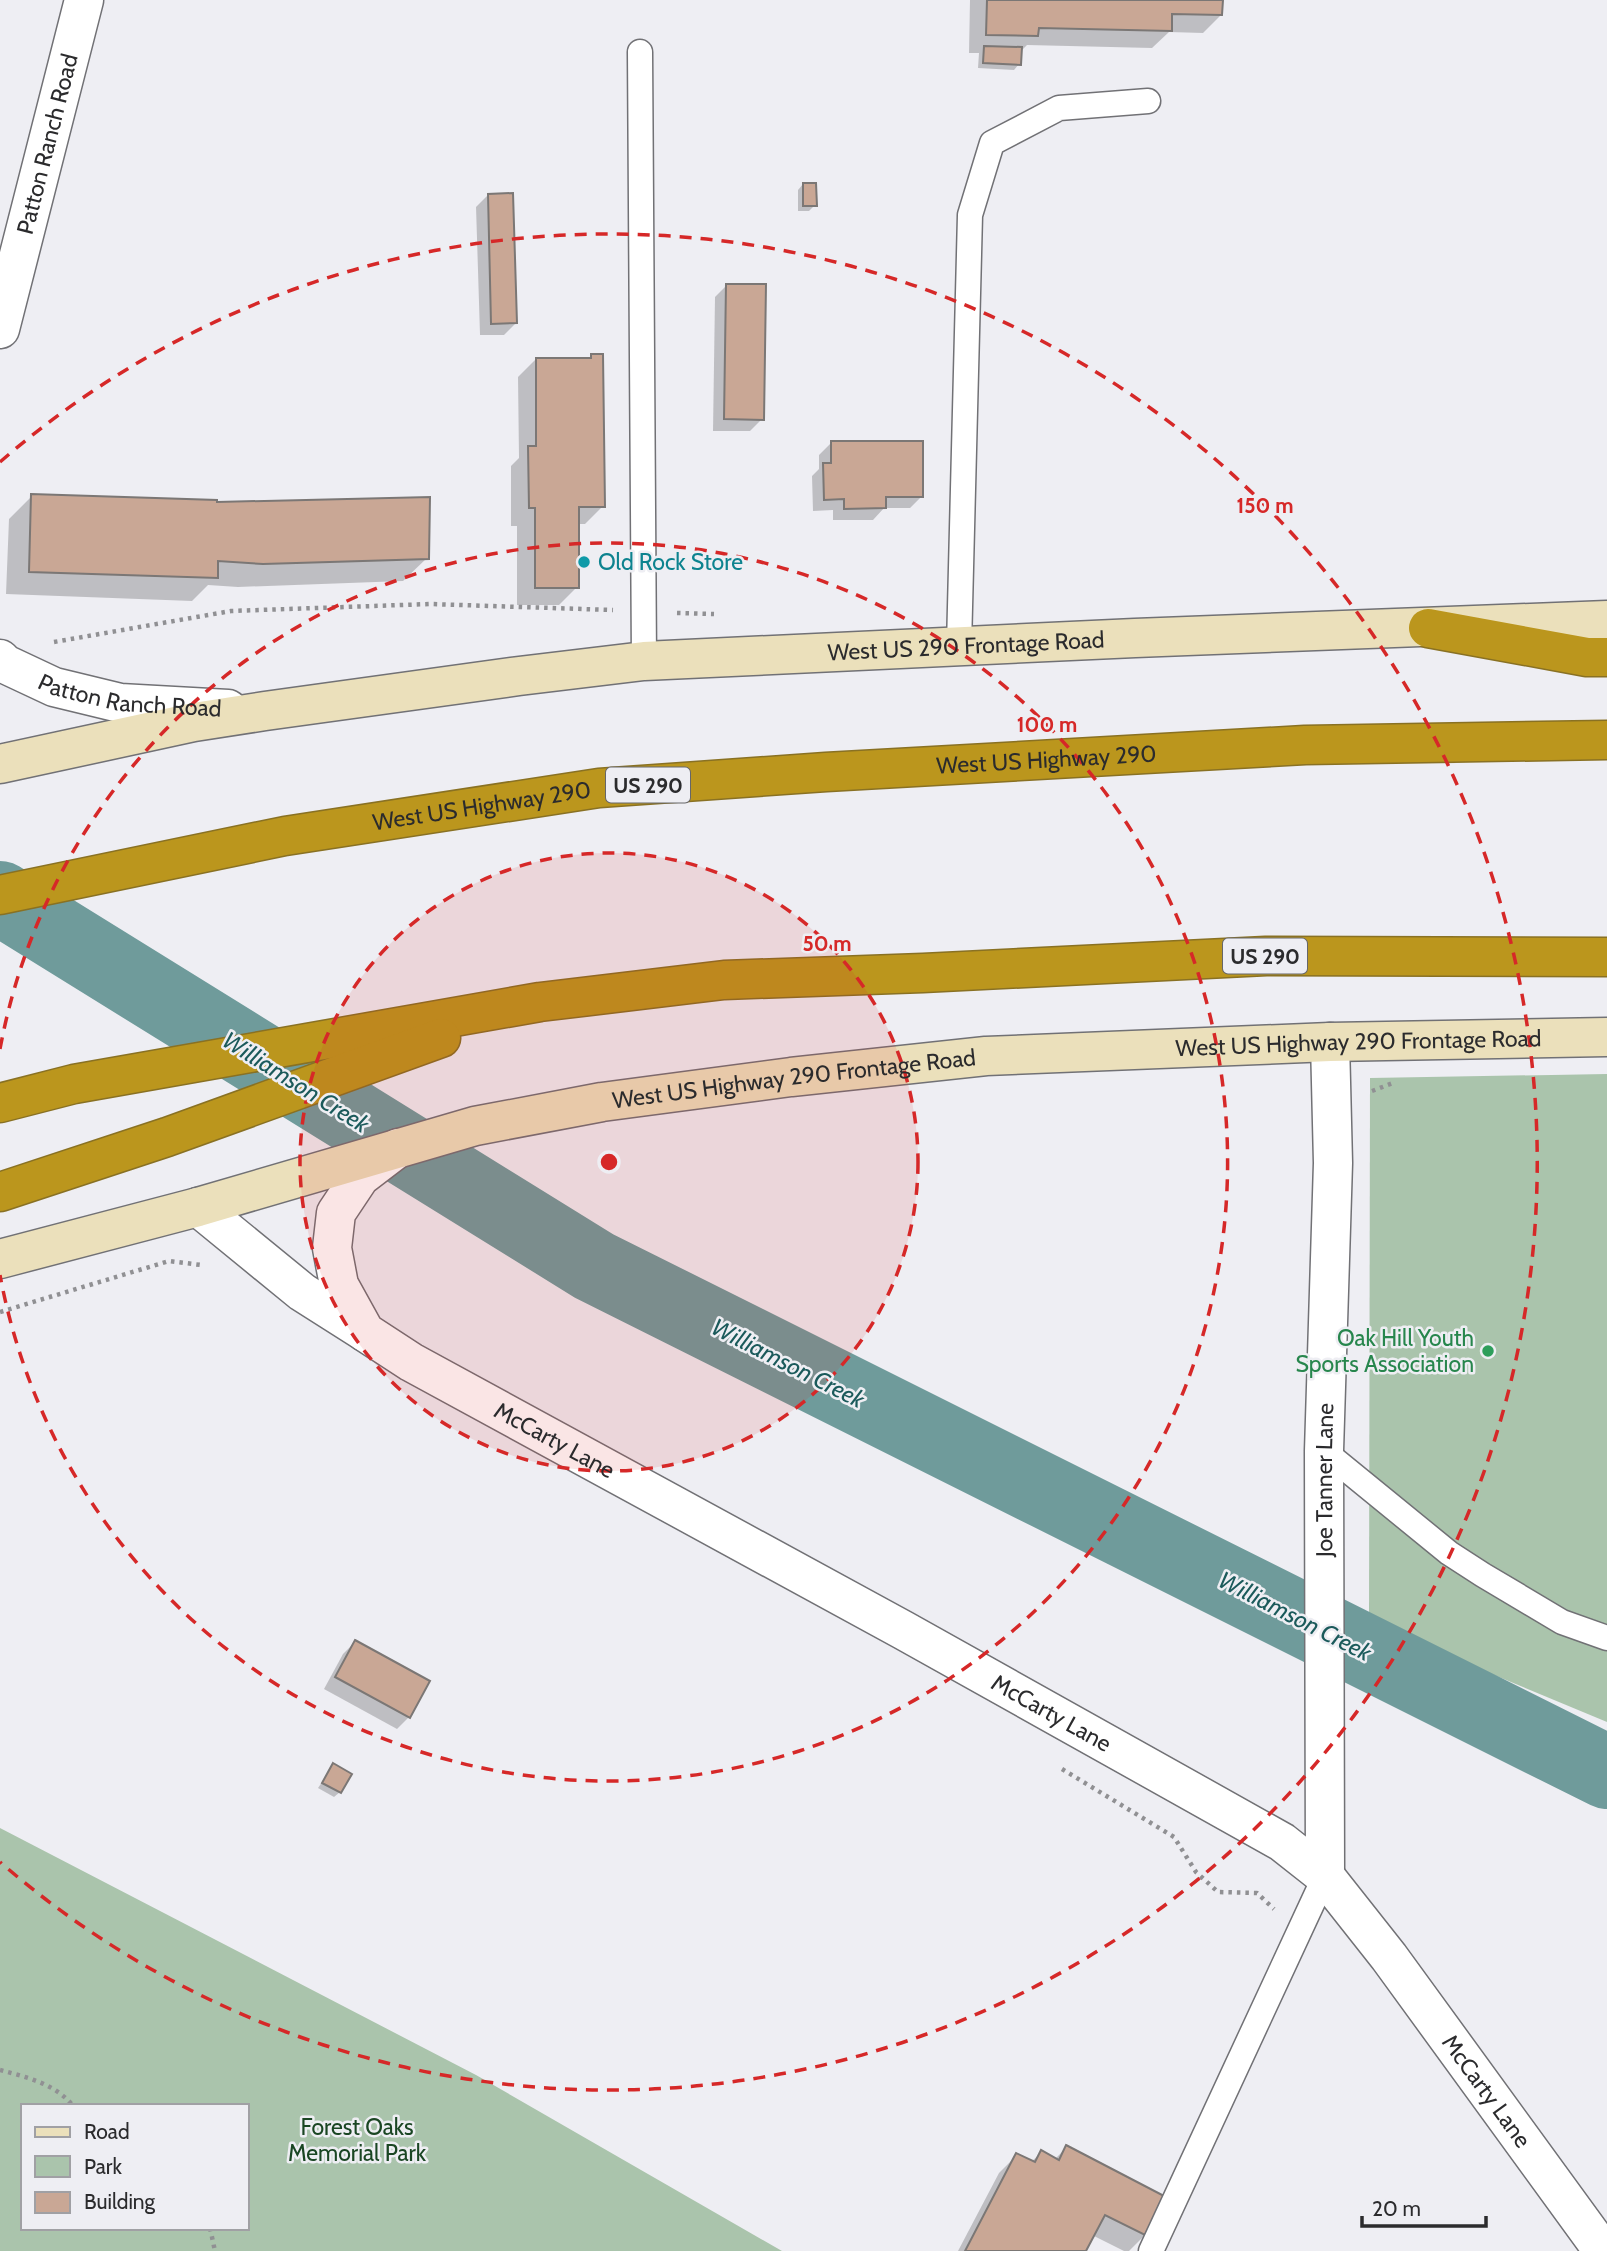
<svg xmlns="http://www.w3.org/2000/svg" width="1607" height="2251" viewBox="0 0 1607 2251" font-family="Cabin,sans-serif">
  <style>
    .green { fill: #aac4ac; fill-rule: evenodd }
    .shadow { fill: #0003 }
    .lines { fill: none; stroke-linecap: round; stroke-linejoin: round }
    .river { stroke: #6f9b9b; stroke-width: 74 }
    .building { fill: #c9a795; stroke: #7b7775; stroke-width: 2 }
    .service-casing { stroke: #717175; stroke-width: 27 }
    .minor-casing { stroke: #717175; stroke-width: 41 }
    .tertiary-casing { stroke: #717175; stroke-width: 41 }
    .secondary-casing { stroke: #717175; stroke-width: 41 }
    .motorway-casing { stroke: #897123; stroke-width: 41 }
    .path { stroke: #909093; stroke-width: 4.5; stroke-dasharray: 3.5 5; stroke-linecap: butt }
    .service { stroke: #fff; stroke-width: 24 }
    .minor { stroke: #fff; stroke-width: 38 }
    .tertiary { stroke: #fff; stroke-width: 38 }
    .secondary { stroke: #ebe0bb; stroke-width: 38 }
    .motorway { stroke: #bb961d; stroke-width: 38 }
    .ring { fill: none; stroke: #d62828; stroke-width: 3.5; stroke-dasharray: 12 9 }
    .culture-dot { fill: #0f9aa8; stroke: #eeeef3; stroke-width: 2.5 }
    .leisure-dot { fill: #2e9e5b; stroke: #eeeef3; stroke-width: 2.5 }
    .labels { text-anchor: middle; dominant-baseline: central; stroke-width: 5; stroke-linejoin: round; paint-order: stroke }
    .shield { fill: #eeeef3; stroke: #666668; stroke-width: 2 }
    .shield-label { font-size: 21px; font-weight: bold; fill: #2b2b2d }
    .street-label { font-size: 23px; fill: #2b2b2d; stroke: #eeeef3 }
    .culture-label { font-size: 23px; fill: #0d838f; stroke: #eeeef3; text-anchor: start }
    .leisure-label { font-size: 23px; fill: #27864d; stroke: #eeeef3; text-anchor: end }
    .park-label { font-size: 23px; fill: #1a4623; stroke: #eeeef3 }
    .water-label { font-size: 24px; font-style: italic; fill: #1b5a5b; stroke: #eeeef3 }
    .centre { fill: #d62828; stroke: #eeeef3; stroke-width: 3.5 }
    .ring-label { font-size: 21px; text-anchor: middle; font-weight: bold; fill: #d62828; stroke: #eeeef3; stroke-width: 5; stroke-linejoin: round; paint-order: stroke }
  </style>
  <rect width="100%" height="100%" fill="#eeeef3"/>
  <g class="green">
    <polygon points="1607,1074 1607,1722 1369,1623 1370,1078"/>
    <path d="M0,1828L476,2075L782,2251H0ZM23,2106H247V2228H23Z"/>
  </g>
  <g class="shadow">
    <polygon points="970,0 1221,0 1221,15 1203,33 1169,32 1152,48 1027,45 1020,52 1019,64 1014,70 978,68 979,53 969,53"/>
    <polygon points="803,184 815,205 809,211 798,211 798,190"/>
    <polygon points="488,195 516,323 504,335 480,335 476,207"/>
    <polygon points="727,285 762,419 750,431 713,431 715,297"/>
    <polygon points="592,356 603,506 585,524 577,524 577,587 559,605 517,605 517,526 511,526 511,466 519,458 518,377 536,359 588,359"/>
    <polygon points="831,443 922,496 910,508 884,508 873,520 833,520 833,510 813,511 812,476 819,469 819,455"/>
    <polygon points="32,496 427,558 403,581 238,587 208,585 192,601 6,594 9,519"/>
    <polygon points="355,1642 409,1717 397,1729 324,1689 343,1654"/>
    <polygon points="333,1766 340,1792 334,1797 318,1788"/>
    <polygon points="1067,2147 1145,2235 1129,2251 1124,2251 1092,2235 1084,2251 958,2251 999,2173 1017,2155 1031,2162 1042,2152 1055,2159"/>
  </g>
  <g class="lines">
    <polyline class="river" points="0,898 594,1266 1607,1772"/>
  </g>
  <g class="building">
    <polygon points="987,0 1223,0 1222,15 1172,14 1172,31 1039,28 1038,36 986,35"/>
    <polygon points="984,46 1022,47 1021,65 983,63"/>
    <polygon points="803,183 816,183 817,206 803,206"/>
    <polygon points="513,193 517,323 491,324 488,194"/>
    <polygon points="726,284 766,284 764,420 724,419"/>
    <polygon points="591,354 603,354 605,507 579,507 579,588 535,588 535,508 529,508 528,446 536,446 536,358 591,358"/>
    <polygon points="831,441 923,441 923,497 886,497 886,508 844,509 844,499 824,500 823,463 831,463"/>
    <polygon points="31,494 217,500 217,502 430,497 429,559 263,564 218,561 218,578 29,572"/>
    <polygon points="355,1640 430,1681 410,1718 335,1677"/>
    <polygon points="333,1763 352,1774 341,1793 322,1783"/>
    <polygon points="1066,2145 1166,2197 1147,2236 1105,2215 1086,2251 965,2251 1016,2153 1035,2162 1041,2150 1059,2160"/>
  </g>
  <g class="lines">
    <defs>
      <g id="service">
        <polyline points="640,52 644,661"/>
        <polyline points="959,646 970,215 992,143 1059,108 1148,101"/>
        <polyline points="1324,1451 1449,1553 1483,1575 1562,1622 1607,1638"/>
        <polyline points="1151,2251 1325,1876"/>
      </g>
      <g id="minor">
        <path id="s1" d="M0,329L84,0"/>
        <path id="s2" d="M0,659L5,664L54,687L120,703L228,709"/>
        <polyline points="198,1207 302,1292 365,1332"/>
        <path id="s3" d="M1325,1876L1324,1451L1333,1163L1330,1042"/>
      </g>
      <g id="tertiary">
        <path id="s4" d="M398,1148L360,1177L336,1213L332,1248L339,1285L365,1332L411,1362L903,1630L1282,1842L1325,1876L1389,1957L1603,2251"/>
      </g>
      <g id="secondary">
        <path id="s5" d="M0,764L194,722L265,711L519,676L644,661L1135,638L1607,620"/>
        <path id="s6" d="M0,1259L198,1207L475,1126L602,1102L791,1077L986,1056L1330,1042L1607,1037"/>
      </g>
      <g id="motorway">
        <polyline points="1428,628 1587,657 1607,657"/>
        <path id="s7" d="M0,895L285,836L599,788L826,772L1305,745L1607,740"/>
        <polyline points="0,1103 74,1084 540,1002 724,980 923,973 1266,956 1607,957"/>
        <polyline points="0,1192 167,1137 441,1038"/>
      </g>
    </defs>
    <use href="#service" class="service-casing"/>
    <use href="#minor" class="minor-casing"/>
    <use href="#tertiary" class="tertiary-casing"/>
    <use href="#secondary" class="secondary-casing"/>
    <use href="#motorway" class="motorway-casing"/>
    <g class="path">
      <polyline points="677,613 714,614"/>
      <polyline points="54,642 231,611 430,604 613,610"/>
      <polyline points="1372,1091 1393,1083"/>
      <polyline points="0,1312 169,1261 201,1265"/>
      <polyline points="1062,1769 1174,1837 1196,1872 1218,1892 1257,1893 1274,1909"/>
      <path d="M0,2070C26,2077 56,2084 73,2106"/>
      <polyline points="210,2228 215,2251"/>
    </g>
    <use href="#service" class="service"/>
    <use href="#minor" class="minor"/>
    <use href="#tertiary" class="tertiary"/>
    <use href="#secondary" class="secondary"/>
    <use href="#motorway" class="motorway"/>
  </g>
  <circle cx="609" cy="1162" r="309" fill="#d62828" fill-opacity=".12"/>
  <g class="ring">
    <circle cx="609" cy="1162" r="309"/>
    <path d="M0 1049A619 619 0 1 1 0 1275"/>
    <path d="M0 462A928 928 0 1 1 0 1862"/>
  </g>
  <circle class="culture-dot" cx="584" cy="562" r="7"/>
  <circle class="leisure-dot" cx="1488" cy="1351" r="7"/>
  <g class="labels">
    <g class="shield">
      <rect x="606" y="767.5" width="84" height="35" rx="5"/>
      <rect x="1223" y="938.5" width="84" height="35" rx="5"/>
    </g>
    <g class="shield-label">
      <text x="648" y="785">US 290</text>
      <text x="1265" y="956">US 290</text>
    </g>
    <g class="street-label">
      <text stroke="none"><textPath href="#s1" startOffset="191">Patton Ranch Road</textPath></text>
      <text stroke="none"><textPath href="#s5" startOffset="975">West US 290 Frontage Road</textPath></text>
      <text stroke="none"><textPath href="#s2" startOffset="138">Patton Ranch Road</textPath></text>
      <text stroke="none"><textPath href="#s7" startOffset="1057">West US Highway 290</textPath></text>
      <text stroke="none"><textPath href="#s7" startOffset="490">West US Highway 290</textPath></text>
      <text stroke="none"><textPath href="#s6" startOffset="1382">West US Highway 290 Frontage Road</textPath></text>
      <text stroke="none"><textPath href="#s6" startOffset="816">West US Highway 290 Frontage Road</textPath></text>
      <text stroke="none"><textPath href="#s4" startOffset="436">McCarty Lane</textPath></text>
      <text stroke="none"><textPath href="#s3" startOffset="396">Joe Tanner Lane</textPath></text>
      <text stroke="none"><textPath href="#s4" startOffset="1003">McCarty Lane</textPath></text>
      <text stroke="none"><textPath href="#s4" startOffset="1591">McCarty Lane</textPath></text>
    </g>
    <g class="culture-label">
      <text x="598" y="562">Old Rock Store</text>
    </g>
    <g class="leisure-label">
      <text x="1474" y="1338">Oak Hill Youth<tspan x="1474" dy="26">Sports Association</tspan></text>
    </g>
    <g class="park-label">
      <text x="357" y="2127">Forest Oaks<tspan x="357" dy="26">Memorial Park</tspan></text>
    </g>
    <g class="water-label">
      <text transform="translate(296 1082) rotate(32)">Williamson Creek</text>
      <text transform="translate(788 1363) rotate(27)">Williamson Creek</text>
      <text transform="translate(1295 1616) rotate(27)">Williamson Creek</text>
    </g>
  </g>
  <circle cx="609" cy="1162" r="10" class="centre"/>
  <g class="ring-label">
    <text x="1265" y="513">150 m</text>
    <text x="1047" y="732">100 m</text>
    <text x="827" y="951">50 m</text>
  </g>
  <rect x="21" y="2104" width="228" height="126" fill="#eeeef3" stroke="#a0a0a4" stroke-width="2"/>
  <rect x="35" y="2127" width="35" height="10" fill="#ebe0bb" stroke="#a0a0a4" stroke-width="2"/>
  <text x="84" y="2139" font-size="21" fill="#2b2b2d">Road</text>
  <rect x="35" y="2156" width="35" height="21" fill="#aac4ac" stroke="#a0a0a4" stroke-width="2"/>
  <text x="84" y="2174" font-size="21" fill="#2b2b2d">Park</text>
  <rect x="35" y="2192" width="35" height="21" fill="#c9a795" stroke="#a0a0a4" stroke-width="2"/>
  <text x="84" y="2209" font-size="21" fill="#2b2b2d">Building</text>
  <path d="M1362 2216v10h124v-10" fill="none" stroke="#2b2b2d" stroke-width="3.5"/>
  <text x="1372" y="2216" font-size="21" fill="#2b2b2d" stroke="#eeeef3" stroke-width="5" paint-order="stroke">20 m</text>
</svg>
